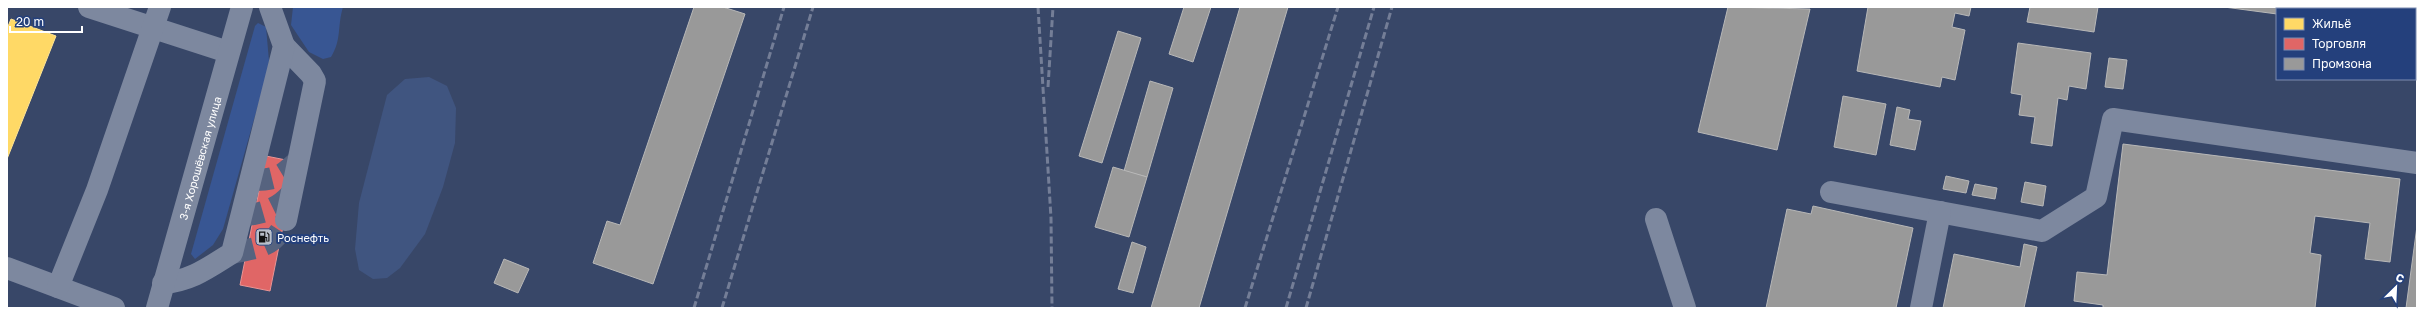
<svg xmlns="http://www.w3.org/2000/svg" width="2424" height="315" viewBox="0 0 2424 315" font-family="'Golos Text',sans-serif">
  <style>
    .green { fill: #385693 }
    .water { fill: #405580 }
    .homes { fill: #ffd966; stroke: #ffe494 }
    .shops { fill: #e06666; stroke: #e99494 }
    .industry { fill: #999; stroke: #b8b8b8 }
    .lines { fill: none; stroke-linecap: round; stroke-linejoin: round }
    .minor-tunnel { stroke: #56637f; stroke-width: 22; stroke-dasharray: 22 11; stroke-linecap: butt }
    .minor { stroke: #7d889f; stroke-width: 22 }
    .rail { stroke: #747e97; stroke-width: 3; stroke-dasharray: 7 3; stroke-linecap: butt }
    .labels { text-anchor: middle; dominant-baseline: central; stroke-width: 4; stroke-linejoin: round; paint-order: stroke }
    .street-label { font-size: 11px; fill: #fff; stroke: #24407c }
    .poi-label { font-size: 11px; fill: #fff; stroke: #24407c; text-anchor: start }
  </style>
  <rect width="100%" height="100%" fill="#384768"/>
  <g class="green">
    <path d="M293,7H343C337,27 342,39 331,57L323,59L309,52L291,25Z"/>
    <polygon points="258,23 266,27 269,61 266,77 223,229 213,245 195,259 191,254 255,26"/>
  </g>
  <polygon class="water" points="429,77 447,86 456,108 455,143 443,187 425,234 400,268 387,278 373,279 359,270 355,249 359,203 387,95 405,79"/>
  <polygon class="homes" points="11,19 56,36 7,159 7,29"/>
  <polygon class="shops" points="266,156 296,162 270,291 240,285"/>
  <g class="industry">
    <polygon points="694,7 723,7 745,14 653,284 593,263 607,221 620,225"/>
    <polygon points="1184,7 1211,7 1193,62 1169,54"/>
    <polygon points="1240,7 1288,7 1199,308 1151,308"/>
    <polygon points="1728,7 1810,9 1777,150 1698,132"/>
    <polygon points="1868,7 1971,7 1969,16 1955,13 1952,27 1965,30 1955,80 1942,77 1940,87 1857,71"/>
    <polygon points="2030,7 2098,7 2094,32 2027,22"/>
    <polygon points="2224,7 2331,7 2330,9 2277,9 2277,14"/>
    <polygon points="2387,7 2417,7 2417,75 2415,75 2415,9 2386,9"/>
    <polygon points="1118,31 1141,38 1102,163 1079,156"/>
    <polygon points="2018,43 2091,53 2086,89 2069,86 2067,100 2058,98 2052,146 2031,143 2035,117 2019,115 2022,95 2011,93"/>
    <polygon points="2109,58 2127,60 2123,89 2105,87"/>
    <polygon points="1150,81 1173,88 1147,177 1124,171"/>
    <polygon points="1843,96 1886,104 1876,155 1834,147"/>
    <polygon points="1897,107 1910,110 1908,119 1921,121 1915,150 1890,145"/>
    <polygon points="2123,144 2400,179 2390,262 2365,259 2370,223 2315,216 2310,253 2321,255 2315,308 2103,308 2103,305 2074,301 2077,272 2107,275"/>
    <polygon points="1113,167 1147,177 1129,237 1095,227"/>
    <polygon points="1946,176 1969,181 1966,193 1943,189"/>
    <polygon points="2025,182 2046,186 2043,206 2021,202"/>
    <polygon points="1975,184 1997,188 1995,199 1972,195"/>
    <polygon points="1813,206 1913,228 1896,308 1766,308 1787,209 1811,214"/>
    <polygon points="2417,226 2417,308 2406,308"/>
    <polygon points="1132,242 1146,247 1133,293 1118,289"/>
    <polygon points="2024,244 2037,247 2024,308 1943,308 1954,254 2020,267"/>
    <polygon points="504,259 529,269 518,293 494,283"/>
  </g>
  <g class="lines">
    <g class="minor-tunnel">
      <path d="M250,180C276,180 281,177 299,160"/>
      <path d="M241,216C264,213 277,210 292,193"/>
      <path d="M232,253C258,247 275,248 286,220"/>
    </g>
    <g class="minor">
      <polyline points="89,7 228,52"/>
      <polyline points="284,46 311,74 315,81 286,220"/>
      <polyline points="1831,192 2042,231 2096,197 2113,119 2417,163"/>
      <polyline points="1656,219 1685,308"/>
      <polyline points="7,268 114,308"/>
      <path d="M163,283C191,281 208,268 232,253L284,46L270,7"/>
      <polyline points="58,287 97,190 160,7"/>
      <path id="s1" d="M157,308L242,7"/>
      <polyline points="1921,308 1940,212"/>
    </g>
    <g class="rail">
      <polyline points="1038,7 1051,218 1052,308"/>
      <polyline points="1048,87 1053,7"/>
      <polyline points="694,308 784,7"/>
      <polyline points="722,308 813,7"/>
      <polyline points="1245,308 1338,7"/>
      <polyline points="1286,308 1374,7"/>
      <polyline points="1306,308 1392,7"/>
    </g>
  </g>
  <defs>
    <symbol id="fuel-square" viewBox="-11 -11 22 22"><rect x="-9" y="-9" width="18" height="18" rx="4" fill="#b9bfca" stroke="#24407c"/><path d="M-5.5-6h7V0h2V4h1.3V-2.5L3-4.5l.8-.8L6-3V5H2.5V1h-1V6h-7ZM-4.2-4.7v3.2H.2V-4.7Z" fill="#111"/></symbol>
  </defs>
  <g fill-rule="evenodd">
    <use href="#fuel-square" x="254" y="227" width="20" height="20"/>
  </g>
  <g class="labels">
    <g class="street-label">
      <text stroke="none"><textPath href="#s1" startOffset="156">3-я Хорошёвская улица</textPath></text>
    </g>
    <g class="poi-label">
      <text x="277" y="237">Роснефть</text>
    </g>
  </g>
  <rect width="2424" height="315" fill="none" stroke="#ffffff" stroke-width="16"/>
  <rect x="2276" y="8" width="140" height="72" fill="#24407c" stroke="#7c8cb0"/>
  <rect x="2284" y="18" width="20" height="12" fill="#ffd966" stroke="#7c8cb0"/>
  <text x="2312" y="28" font-size="12" fill="#ffffff">Жильё</text>
  <rect x="2284" y="38" width="20" height="12" fill="#e06666" stroke="#7c8cb0"/>
  <text x="2312" y="48" font-size="12" fill="#ffffff">Торговля</text>
  <rect x="2284" y="58" width="20" height="12" fill="#999999" stroke="#7c8cb0"/>
  <text x="2312" y="68" font-size="12" fill="#ffffff">Промзона</text>
  <g transform="translate(2396 287) rotate(24)" stroke="#24407c" stroke-width="3" paint-order="stroke">
  <path d="M0-3L7 15L0 10L-7 15Z" fill="#ffffff"/>
  <text y="-6" font-size="11" font-weight="bold" text-anchor="middle" fill="#ffffff">С</text>
  </g>
  <path d="M10 26v6h72v-6" fill="none" stroke="#ffffff" stroke-width="2"/>
  <text x="16" y="26" font-size="12" fill="#ffffff" stroke="#24407c" stroke-width="3" paint-order="stroke">20 m</text>
</svg>
